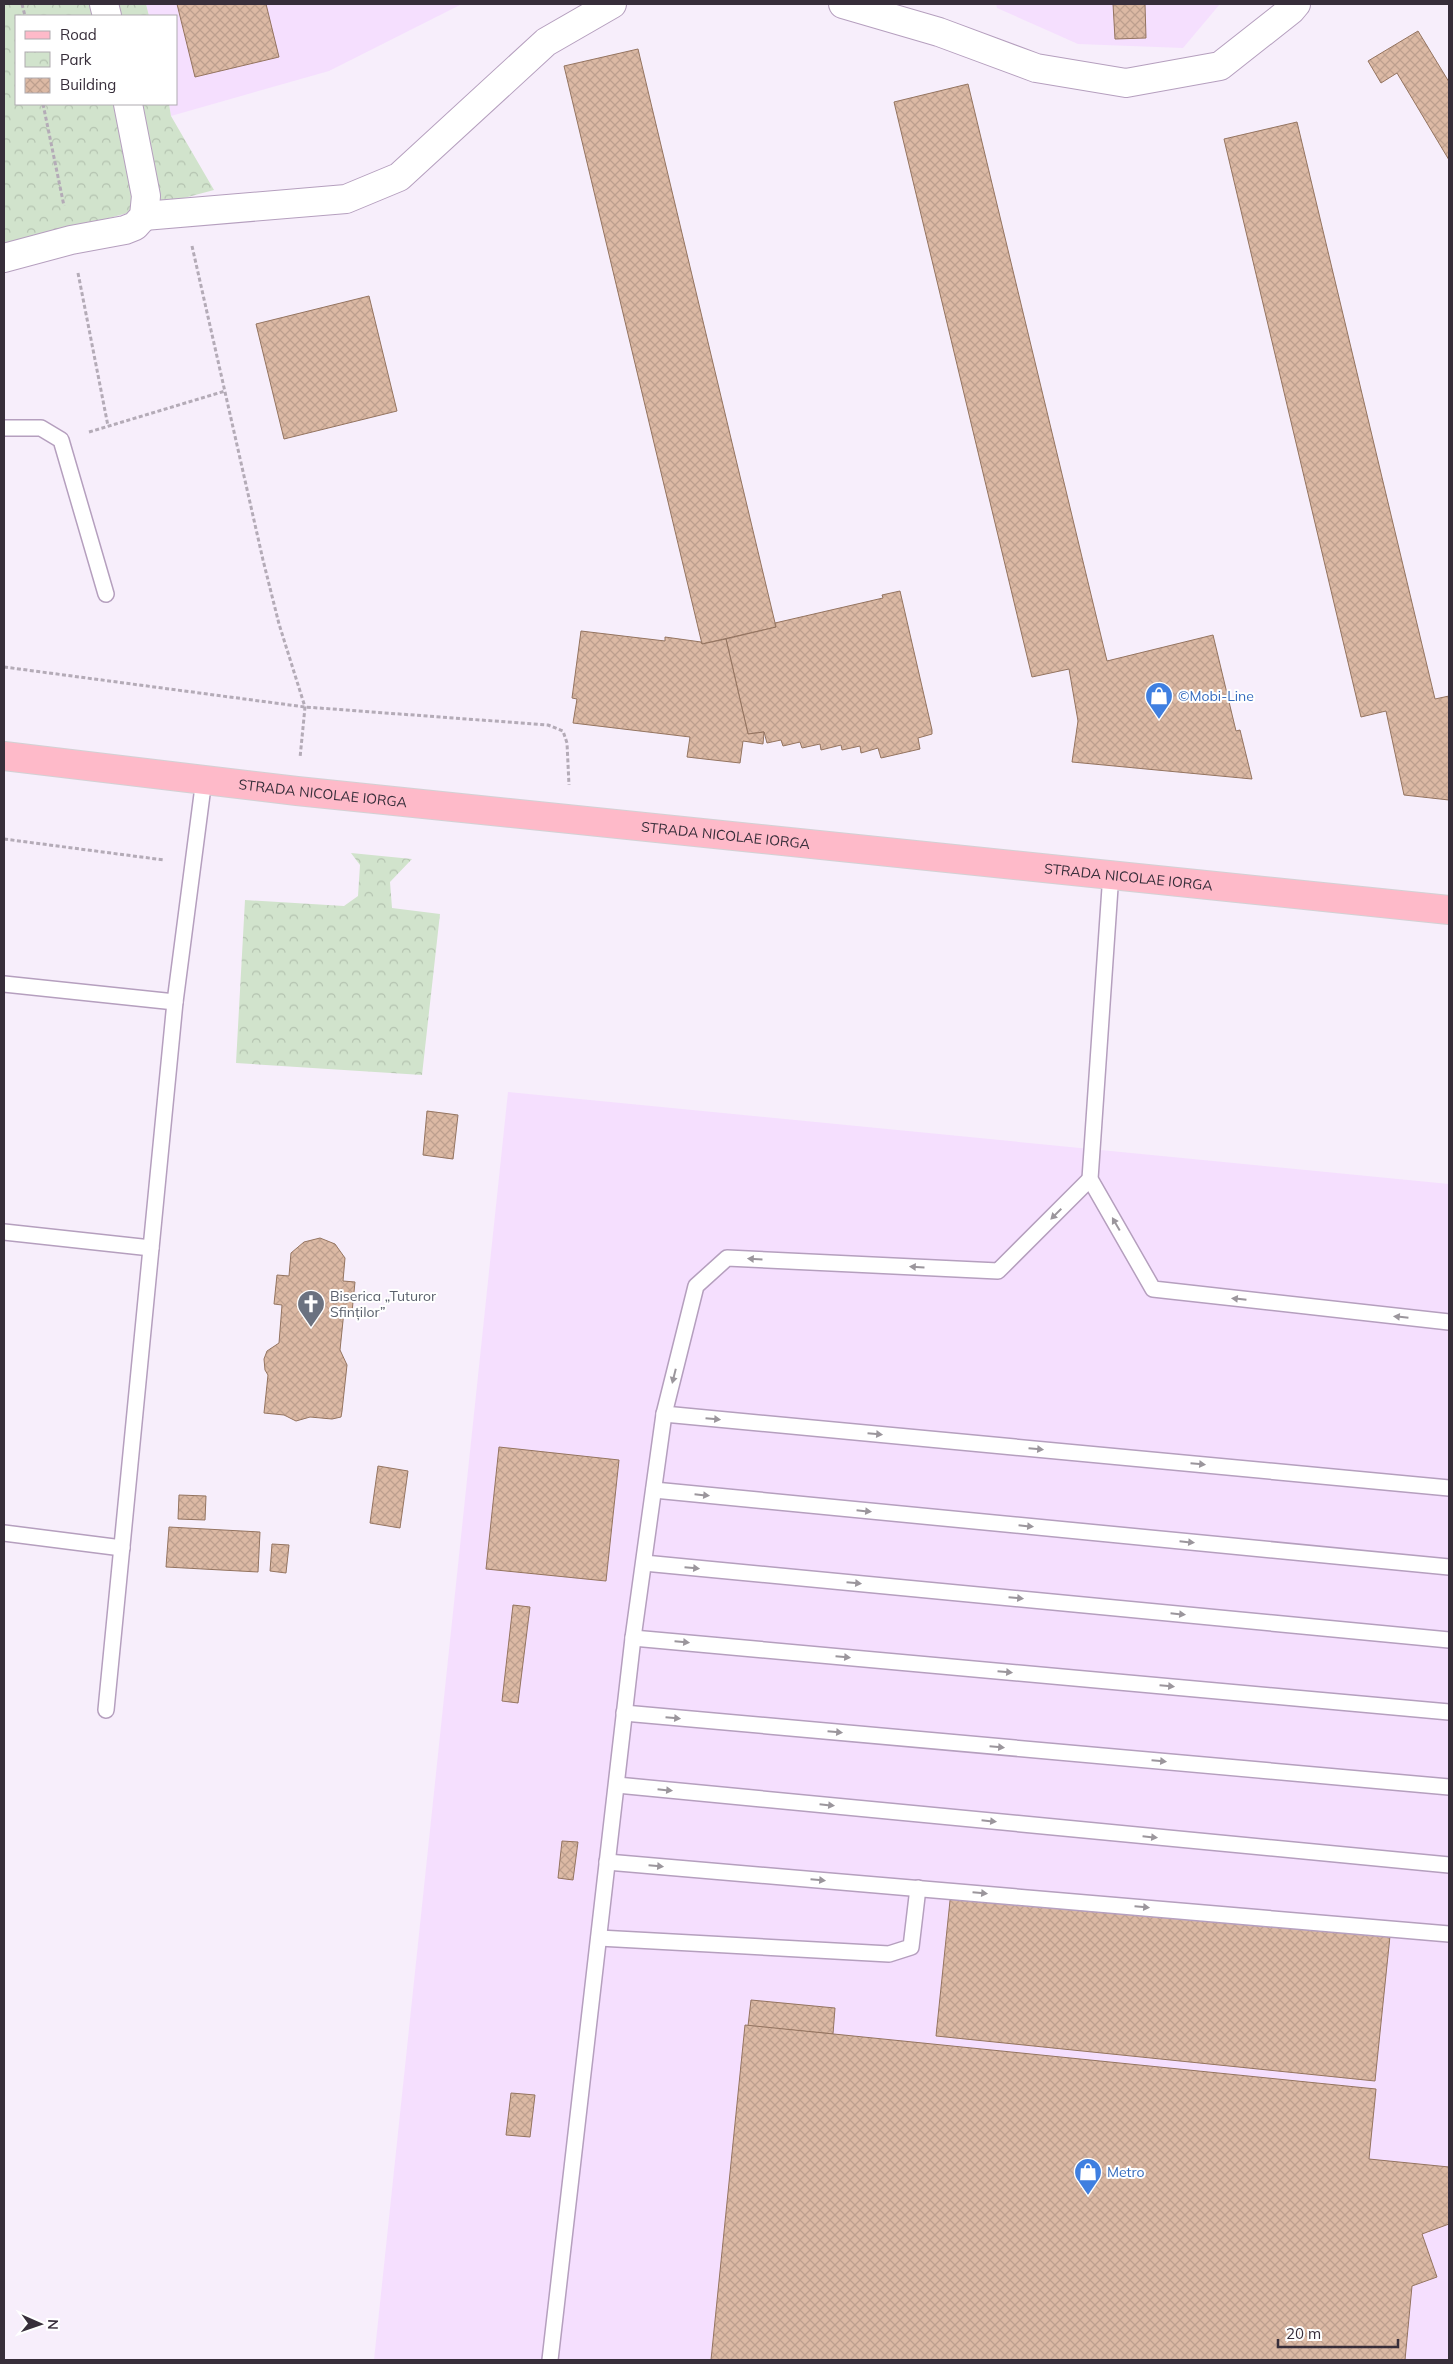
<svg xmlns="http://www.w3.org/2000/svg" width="1453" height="2364" viewBox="0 0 1453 2364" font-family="Mulish,sans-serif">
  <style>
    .built { fill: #f5dffe }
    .park { fill: url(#park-crowns) }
    .building { fill: url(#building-cross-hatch); stroke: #947460 }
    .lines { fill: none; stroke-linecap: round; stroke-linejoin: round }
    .lane-casing { stroke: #b59fbe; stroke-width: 18 }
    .street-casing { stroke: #b59fbe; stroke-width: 30 }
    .primary-casing { stroke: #d3d1d4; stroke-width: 30 }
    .path { stroke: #b4abb7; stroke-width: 3; stroke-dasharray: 4 2.5; stroke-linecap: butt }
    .lane { stroke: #fff; stroke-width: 15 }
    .street { stroke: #fff; stroke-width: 28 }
    .primary { stroke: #febac9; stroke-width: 28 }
    .oneway { fill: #9b969c }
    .labels { text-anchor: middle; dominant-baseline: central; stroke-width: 4; stroke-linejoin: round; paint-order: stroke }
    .shop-label { font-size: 14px; fill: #366cbe; stroke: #fff; text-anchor: start }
    .street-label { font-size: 14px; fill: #372e3a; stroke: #fff }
    .worship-label { font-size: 14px; fill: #5b616d; stroke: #fff; text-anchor: start }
  </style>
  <defs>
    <pattern id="park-crowns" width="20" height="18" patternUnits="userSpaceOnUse" patternTransform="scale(1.25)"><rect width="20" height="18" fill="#d1e3cc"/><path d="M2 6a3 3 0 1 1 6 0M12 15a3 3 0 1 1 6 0" fill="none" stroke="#b4c3b0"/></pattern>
    <pattern id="building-cross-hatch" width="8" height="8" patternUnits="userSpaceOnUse" patternTransform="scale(1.25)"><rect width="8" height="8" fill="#dcb9a4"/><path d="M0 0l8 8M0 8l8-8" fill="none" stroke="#bd9f8e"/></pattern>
  </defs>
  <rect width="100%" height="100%" fill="#f7eefb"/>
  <g class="built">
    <polygon points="146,4 462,4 329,71 171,116 169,104 176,104 176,16 149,16"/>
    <polygon points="996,4 1220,4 1183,48 1078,44 997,8"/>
    <polygon points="508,1092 1449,1184 1449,2360 374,2360"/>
  </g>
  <g class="park">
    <polygon points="4,4 146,4 149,16 16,16 16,104 169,104 171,116 214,190 4,246"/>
    <polygon points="351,853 412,859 390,882 392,908 440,914 422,1075 236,1063 245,900 344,906 358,896 360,865"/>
  </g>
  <g class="building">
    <polygon points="177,4 266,4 279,57 195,77"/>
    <polygon points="1113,4 1145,4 1146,38 1115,39"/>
    <polygon points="1418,31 1449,82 1449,160 1397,73 1381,83 1368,61"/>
    <polygon points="638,49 776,627 702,644 564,66"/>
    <polygon points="968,84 1107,661 1213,635 1236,731 1240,730 1252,779 1072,762 1078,721 1069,669 1032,677 894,102"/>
    <polygon points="1297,122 1435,699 1449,696 1449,800 1404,795 1386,711 1361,717 1224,139"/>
    <polygon points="369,296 397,411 284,439 256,324"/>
    <polygon points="900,591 932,730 932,734 918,738 920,749 881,758 878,748 861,753 860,746 842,750 841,745 821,750 820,744 802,748 800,742 783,746 781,740 767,743 764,732 748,734 726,639 776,627 775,623 883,598 882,595"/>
    <polygon points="581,631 665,641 665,637 701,642 702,644 726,639 748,734 764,732 763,744 743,741 740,763 687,757 690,737 573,723 577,699 572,698"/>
    <polygon points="427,1111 458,1115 453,1159 423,1155"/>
    <polygon points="320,1238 335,1244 345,1258 343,1281 355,1282 352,1312 344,1311 340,1350 347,1365 342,1411 341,1417 332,1419 310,1417 296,1421 284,1415 264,1413 268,1375 265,1370 264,1359 267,1351 279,1343 282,1305 274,1304 277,1275 289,1276 291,1253 304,1242"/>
    <polygon points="499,1447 619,1460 606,1581 486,1569"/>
    <polygon points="378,1466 408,1471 400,1528 370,1523"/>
    <polygon points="179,1495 206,1496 205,1520 178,1519"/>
    <polygon points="169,1527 260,1532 258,1572 166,1567"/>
    <polygon points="272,1544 289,1545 286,1573 270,1571"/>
    <polygon points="513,1605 530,1607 518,1703 502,1701"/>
    <polygon points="562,1841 578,1842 573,1880 558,1878"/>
    <polygon points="951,1891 1390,1936 1375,2081 936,2036"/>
    <polygon points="751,2000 835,2008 833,2034 748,2026"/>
    <polygon points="745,2025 1376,2089 1369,2159 1449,2167 1449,2224 1422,2234 1437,2277 1412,2286 1405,2360 711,2360"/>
    <polygon points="511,2093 535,2095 530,2137 506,2135"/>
  </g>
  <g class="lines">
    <defs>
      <g id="lane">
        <polyline points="4,428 41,428 61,440 106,594"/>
        <polyline points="1111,873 1090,1179 1153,1289 1449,1322"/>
        <polyline points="4,984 175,1002"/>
        <polyline points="4,1232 151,1248"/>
        <polyline points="664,1414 1449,1488"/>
        <polyline points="654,1490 1449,1567"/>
        <polyline points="4,1533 122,1548"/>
        <polyline points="644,1563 1449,1640"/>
        <polyline points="633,1638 1449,1712"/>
        <polyline points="106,1710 175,1002 204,779"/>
        <polyline points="624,1713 1449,1787"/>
        <polyline points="617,1785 1449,1865"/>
        <polyline points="607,1862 1449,1934"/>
        <polyline points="599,1938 889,1954 911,1947 918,1888"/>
        <polyline points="550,2360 633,1638 664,1414 696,1286 727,1258 998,1271 1090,1179"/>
      </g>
      <g id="street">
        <polyline points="104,4 107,16"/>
        <polyline points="843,4 939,32 1036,68 1126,83 1220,66 1291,10 1296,4"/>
        <polyline points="144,216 346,199 399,177 546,42 612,4"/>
        <polyline points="4,258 71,240 125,230 135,226 144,216 146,196 128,104"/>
      </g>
      <g id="primary">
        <path id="s1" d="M4,756L297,791L1449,910"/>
      </g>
    </defs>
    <use href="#lane" class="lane-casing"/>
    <use href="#street" class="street-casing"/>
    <use href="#primary" class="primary-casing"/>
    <g class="path">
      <polyline points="22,4 25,16"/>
      <polyline points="43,104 64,206"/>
      <polyline points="192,246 263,560 279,624 305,707 300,758"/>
      <polyline points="78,273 108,426"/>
      <polyline points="89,432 225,391"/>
      <polyline points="4,667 305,707 548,725 563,731 567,743 569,785"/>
      <polyline points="4,839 164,860"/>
    </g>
    <use href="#lane" class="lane"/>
    <use href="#street" class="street"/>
    <use href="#primary" class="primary"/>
  </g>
  <defs><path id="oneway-solid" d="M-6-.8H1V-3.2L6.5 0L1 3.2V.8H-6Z" transform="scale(1.25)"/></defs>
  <g class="oneway">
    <use href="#oneway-solid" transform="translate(1056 1214) rotate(135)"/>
    <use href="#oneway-solid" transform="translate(1116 1224) rotate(-120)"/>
    <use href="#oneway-solid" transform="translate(755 1259) rotate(-177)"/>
    <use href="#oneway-solid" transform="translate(917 1267) rotate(-177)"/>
    <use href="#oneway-solid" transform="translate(1239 1299) rotate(-174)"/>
    <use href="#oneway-solid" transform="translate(1401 1317) rotate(-174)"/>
    <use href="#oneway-solid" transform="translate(674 1376) rotate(104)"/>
    <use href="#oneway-solid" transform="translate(713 1419) rotate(5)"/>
    <use href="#oneway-solid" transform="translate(875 1434) rotate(5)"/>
    <use href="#oneway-solid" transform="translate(1036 1449) rotate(5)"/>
    <use href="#oneway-solid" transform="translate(1198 1464) rotate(5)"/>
    <use href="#oneway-solid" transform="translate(702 1495) rotate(6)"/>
    <use href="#oneway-solid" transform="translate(864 1511) rotate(6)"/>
    <use href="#oneway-solid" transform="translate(1026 1526) rotate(6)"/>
    <use href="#oneway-solid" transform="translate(1187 1542) rotate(6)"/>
    <use href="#oneway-solid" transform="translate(692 1568) rotate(5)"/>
    <use href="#oneway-solid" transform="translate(854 1583) rotate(5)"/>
    <use href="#oneway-solid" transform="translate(1016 1598) rotate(5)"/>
    <use href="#oneway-solid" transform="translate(1178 1614) rotate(6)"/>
    <use href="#oneway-solid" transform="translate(682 1642) rotate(5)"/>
    <use href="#oneway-solid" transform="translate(843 1657) rotate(5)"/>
    <use href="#oneway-solid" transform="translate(1005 1672) rotate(5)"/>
    <use href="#oneway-solid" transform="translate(1167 1686) rotate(5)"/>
    <use href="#oneway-solid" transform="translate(673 1718) rotate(5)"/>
    <use href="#oneway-solid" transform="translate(835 1732) rotate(5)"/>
    <use href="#oneway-solid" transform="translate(997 1747) rotate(5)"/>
    <use href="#oneway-solid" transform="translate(1159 1761) rotate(5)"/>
    <use href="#oneway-solid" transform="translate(665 1790) rotate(6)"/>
    <use href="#oneway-solid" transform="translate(827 1805) rotate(6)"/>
    <use href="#oneway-solid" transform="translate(989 1821) rotate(6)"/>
    <use href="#oneway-solid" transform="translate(1150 1837) rotate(6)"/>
    <use href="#oneway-solid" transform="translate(656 1866) rotate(5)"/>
    <use href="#oneway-solid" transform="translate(818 1880) rotate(5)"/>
    <use href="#oneway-solid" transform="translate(980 1893) rotate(5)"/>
    <use href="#oneway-solid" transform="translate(1142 1907) rotate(5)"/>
  </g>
  <defs>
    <symbol id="shop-pin" viewBox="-11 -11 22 30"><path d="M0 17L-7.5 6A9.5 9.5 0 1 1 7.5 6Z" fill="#3f7fe0" stroke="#fff"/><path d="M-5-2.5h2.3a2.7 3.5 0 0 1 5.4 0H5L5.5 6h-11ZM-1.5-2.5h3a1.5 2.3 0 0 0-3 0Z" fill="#fff"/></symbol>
    <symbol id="church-pin" viewBox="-11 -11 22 30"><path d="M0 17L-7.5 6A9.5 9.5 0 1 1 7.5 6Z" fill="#6b7280" stroke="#fff"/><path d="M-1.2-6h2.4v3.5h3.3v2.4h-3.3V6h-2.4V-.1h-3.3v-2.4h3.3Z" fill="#fff"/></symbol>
  </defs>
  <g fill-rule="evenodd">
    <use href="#shop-pin" x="1143" y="680" width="32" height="43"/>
    <use href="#church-pin" x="295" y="1288" width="32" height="43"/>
    <use href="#shop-pin" x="1072" y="2156" width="32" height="43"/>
  </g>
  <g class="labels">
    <g class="shop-label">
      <text x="1178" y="696">©Mobi-Line</text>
      <text x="1107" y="2172">Metro</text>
    </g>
    <g class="street-label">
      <text stroke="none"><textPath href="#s1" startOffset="321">STRADA NICOLAE IORGA</textPath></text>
      <text stroke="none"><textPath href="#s1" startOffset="726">STRADA NICOLAE IORGA</textPath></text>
      <text stroke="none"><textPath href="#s1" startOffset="1131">STRADA NICOLAE IORGA</textPath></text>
    </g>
    <g class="worship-label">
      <text x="330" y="1296">Biserica „Tuturor<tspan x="330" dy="16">Sfinților”</tspan></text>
    </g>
  </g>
  <rect width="1453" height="2364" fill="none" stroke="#372e3a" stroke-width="10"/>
  <rect x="15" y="15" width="162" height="90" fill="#ffffff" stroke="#afabb0"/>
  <rect x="25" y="31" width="25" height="8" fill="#febac9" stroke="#afabb0"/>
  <text x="60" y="40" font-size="15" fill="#372e3a">Road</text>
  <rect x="25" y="52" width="25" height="15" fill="url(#park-crowns)" stroke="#afabb0"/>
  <text x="60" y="65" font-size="15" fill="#372e3a">Park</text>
  <rect x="25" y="78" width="25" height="15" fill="url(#building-cross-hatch)" stroke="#afabb0"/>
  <text x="60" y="90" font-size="15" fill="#372e3a">Building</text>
  <g transform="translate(40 2324) rotate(92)" stroke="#ffffff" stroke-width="4" paint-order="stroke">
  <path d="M0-4L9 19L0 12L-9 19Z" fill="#372e3a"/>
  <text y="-8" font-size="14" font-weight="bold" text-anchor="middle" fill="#372e3a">N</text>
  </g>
  <path d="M1278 2339v8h120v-8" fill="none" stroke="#372e3a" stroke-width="2.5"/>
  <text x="1286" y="2339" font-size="15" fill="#372e3a" stroke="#ffffff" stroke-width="4" paint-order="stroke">20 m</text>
</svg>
